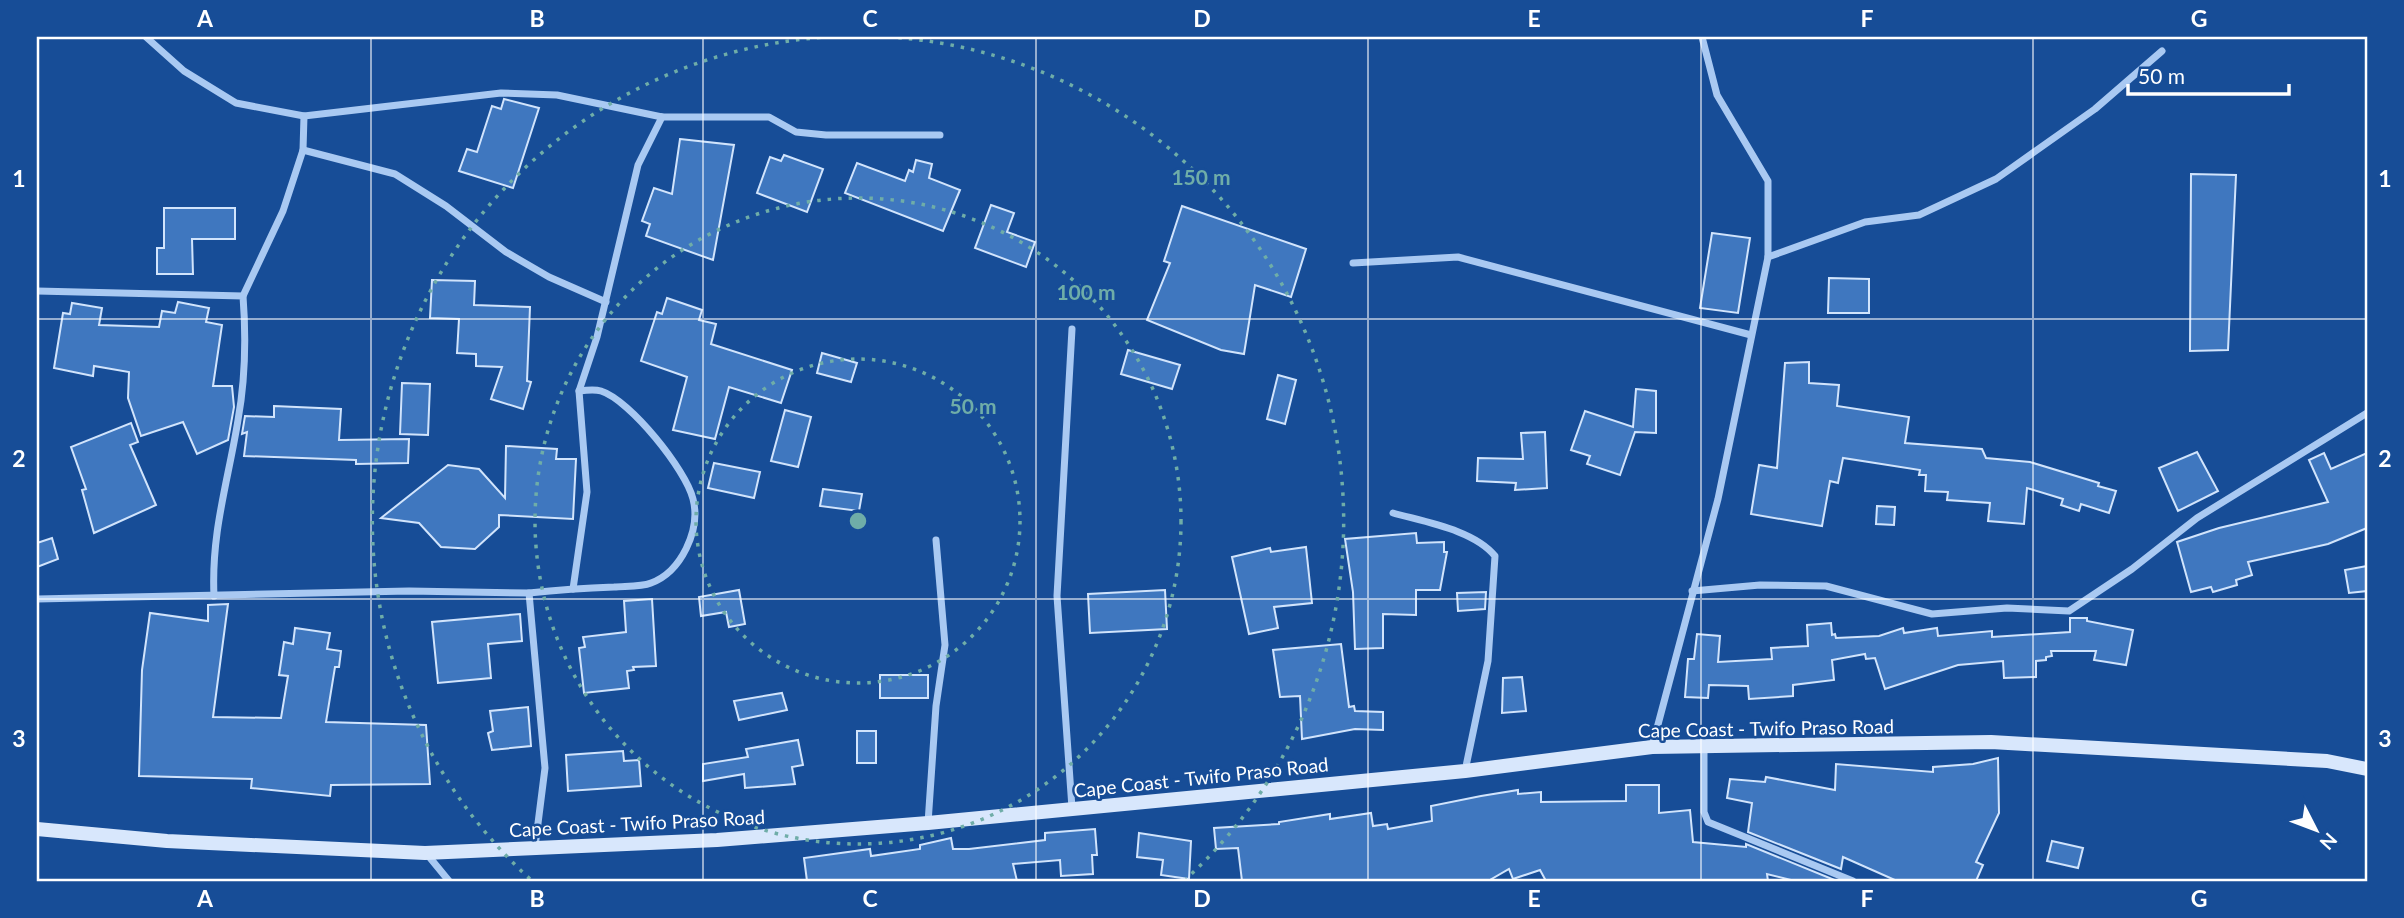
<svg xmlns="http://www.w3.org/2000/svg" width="2404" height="918" viewBox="0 0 2404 918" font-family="Lato,sans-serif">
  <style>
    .building { fill: #3f77bf; stroke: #d1e4fc; stroke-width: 2 }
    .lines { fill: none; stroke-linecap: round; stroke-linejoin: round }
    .minor { stroke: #a9c9f2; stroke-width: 7 }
    .secondary { stroke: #d8e7fc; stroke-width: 14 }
    .grid { fill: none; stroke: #fff; stroke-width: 2; stroke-opacity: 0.55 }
    .ring { fill: none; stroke: #6fada8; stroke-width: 3.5; stroke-dasharray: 3.5 7 }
    .labels { text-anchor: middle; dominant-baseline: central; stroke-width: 5; stroke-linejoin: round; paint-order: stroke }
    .street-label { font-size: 19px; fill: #fff; stroke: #174d97 }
    .centre { fill: #6fada8; stroke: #174d97; stroke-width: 3.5 }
    .ring-label { font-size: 21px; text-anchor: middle; font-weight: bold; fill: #6fada8; stroke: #174d97; stroke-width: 5; stroke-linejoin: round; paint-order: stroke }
    .neatline { fill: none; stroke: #fff; stroke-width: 2.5 }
    .grid-label { font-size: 23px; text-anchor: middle; font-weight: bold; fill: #fff }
  </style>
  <rect width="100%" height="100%" fill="#174d97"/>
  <g class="building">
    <polygon points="504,99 539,108 513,188 459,171 467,149 477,152 492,106 501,109"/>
    <polygon points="680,139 734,145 713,260 646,236 650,224 642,221 654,188 672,194"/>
    <polygon points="784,155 823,169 807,212 757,193 770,157 781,161"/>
    <polygon points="916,160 932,164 929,178 960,190 943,231 845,193 857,163 905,181 909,170 913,172"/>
    <polygon points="2191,174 2236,175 2228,350 2190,351"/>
    <polygon points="991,205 1014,213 1007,232 1035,242 1026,267 975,248"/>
    <polygon points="1182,206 1306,249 1291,297 1255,285 1244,354 1221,350 1147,320 1170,263 1164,261"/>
    <polygon points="164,208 235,208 235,239 192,239 193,274 157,274 157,248 164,248"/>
    <polygon points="1712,233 1750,238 1738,313 1700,308"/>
    <polygon points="1829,278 1869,279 1869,313 1828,313"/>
    <polygon points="432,280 475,281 474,305 530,307 527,381 531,382 523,409 491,399 502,367 476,366 476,354 457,353 459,319 430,318"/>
    <polygon points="667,298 702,310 699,320 716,324 711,344 792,370 781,403 729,387 715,439 673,430 687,377 641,361 657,312 662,314"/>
    <polygon points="178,302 209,308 206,322 222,325 213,386 232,386 234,407 228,440 197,454 183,422 141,436 128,398 129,372 94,366 93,376 54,368 63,313 70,314 72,303 102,308 99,325 159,327 162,311 175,313"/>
    <polygon points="1128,350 1180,365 1172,389 1121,374"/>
    <polygon points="822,353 857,363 851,382 817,373"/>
    <polygon points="1809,362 1809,383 1839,385 1837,406 1909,417 1905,443 1982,449 1986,458 2030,462 2099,483 2098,486 2116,491 2109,513 2081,504 2079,511 2061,505 2063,499 2027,488 2024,524 1988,521 1990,503 1947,500 1948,492 1925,491 1926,475 1919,475 1920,470 1843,458 1838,483 1830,481 1822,526 1751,514 1759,465 1777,468 1785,363"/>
    <polygon points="1278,375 1296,380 1285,424 1267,419"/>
    <polygon points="402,383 430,384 428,435 400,434"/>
    <polygon points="1636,389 1656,391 1656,433 1635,432 1620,475 1587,464 1590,456 1571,450 1585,411 1633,427"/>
    <polygon points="274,406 341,409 339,440 409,439 408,463 356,464 356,460 244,456 247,432 242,434 245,416 274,417"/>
    <polygon points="785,410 811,417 798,467 771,461"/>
    <polygon points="131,423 138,442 130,445 156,505 94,533 82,490 86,489 71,447"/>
    <polygon points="1545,432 1547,488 1515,490 1516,483 1477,481 1478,458 1523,459 1521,433"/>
    <polygon points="506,446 557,449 556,459 576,459 573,519 499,515 499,527 475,549 441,547 419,523 381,518 448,465 479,469 505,498"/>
    <polygon points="2197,452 2218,491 2178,511 2159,468"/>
    <polygon points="2324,453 2331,469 2367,453 2367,528 2328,544 2248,562 2252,575 2236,580 2237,585 2213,592 2211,587 2191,592 2177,542 2219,528 2328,502 2309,460"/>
    <polygon points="714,463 760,472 754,498 708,488"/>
    <polygon points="823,489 862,494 859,511 820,506"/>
    <polygon points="1877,506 1895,507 1894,525 1876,524"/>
    <polygon points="1416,533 1417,543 1444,542 1444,552 1447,552 1440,590 1416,590 1416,615 1383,614 1383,648 1355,649 1353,592 1345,539"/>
    <polygon points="52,538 58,559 37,567 37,543"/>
    <polygon points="1306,547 1312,603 1274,607 1278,628 1249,634 1232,557 1270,548 1271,552"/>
    <polygon points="2367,566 2367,591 2349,593 2345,570"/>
    <polygon points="739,590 745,624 729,627 726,612 701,616 699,597"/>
    <polygon points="1165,590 1167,629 1090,633 1088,594"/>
    <polygon points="1486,592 1485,609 1458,611 1457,593"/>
    <polygon points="652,599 656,666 633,667 634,670 627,671 629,688 584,693 579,648 585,647 583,637 626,632 624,601"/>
    <polygon points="228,604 213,717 281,718 288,676 279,675 284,642 293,644 295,628 330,633 327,649 341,651 339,667 335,667 326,722 426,725 430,784 331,785 330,796 251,788 252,779 139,776 142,670 150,613 208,621 208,605"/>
    <polygon points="520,614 522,641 488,644 491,678 438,683 432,622"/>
    <polygon points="2070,618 2087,618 2087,621 2133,630 2126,665 2094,660 2096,651 2051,651 2052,656 2046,657 2046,660 2036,661 2036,677 2004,678 2003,661 1958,665 1885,689 1875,658 1866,659 1865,654 1832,660 1834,680 1793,685 1793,696 1749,699 1748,686 1709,685 1708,698 1685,697 1688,659 1694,659 1697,634 1720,636 1718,662 1772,659 1771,648 1808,646 1807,625 1831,623 1832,635 1835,634 1836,638 1879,636 1903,628 1904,633 1937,628 1938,636 1992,631 1992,637 2070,632"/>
    <polygon points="1341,644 1349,707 1354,706 1355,711 1383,712 1383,730 1355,729 1302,739 1300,696 1280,697 1273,650"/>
    <rect x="880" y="675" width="48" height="23"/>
    <polygon points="1522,677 1526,711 1502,713 1503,678"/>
    <polygon points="782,693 787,710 739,720 734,701"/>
    <polygon points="528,707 531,746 492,750 488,733 493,731 490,711"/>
    <rect x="857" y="731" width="19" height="32"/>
    <polygon points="798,740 803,765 792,767 795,784 745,788 744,774 703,781 703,764 748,757 746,749"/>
    <polygon points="623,751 624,761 639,760 641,786 568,791 566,755"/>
    <polygon points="1998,758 1999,813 1976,862 1983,865 1976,881 1897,881 1843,857 1841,869 1748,832 1752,803 1727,798 1730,779 1765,782 1766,777 1835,790 1836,764 1933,772 1933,767 1973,764"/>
    <polygon points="1626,785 1659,785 1659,813 1690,810 1693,842 1746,847 1746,844 1837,881 1795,881 1767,874 1768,881 1546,881 1540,870 1513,879 1509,869 1488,881 1242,881 1238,848 1216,849 1214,828 1279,824 1279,822 1330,814 1330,819 1371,813 1373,826 1387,824 1388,829 1432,821 1431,806 1481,796 1518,790 1518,794 1541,792 1541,802 1626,801"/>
    <polygon points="1095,829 1097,855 1092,855 1093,874 1061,876 1060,860 1013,864 1017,881 807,881 804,858 870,849 871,856 920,849 920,845 951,838 953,849 969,849 1045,840 1045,833"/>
    <polygon points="1139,833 1191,841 1189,879 1161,875 1163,860 1137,857"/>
    <polygon points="2052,841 2083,848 2078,868 2047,861"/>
  </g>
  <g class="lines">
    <g class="minor">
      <polyline points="146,37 184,71 236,103 304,116 501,93 557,95 662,117 769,117 796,132 826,135 940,135"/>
      <polyline points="303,150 395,174 446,206 506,252 549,277 606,302"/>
      <polyline points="1768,257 1865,222 1919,215 1996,179 2095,109 2162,51"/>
      <polyline points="1353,263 1458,257 1751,335"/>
      <path d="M37,291L243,296C246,335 245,381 238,420C228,482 211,532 214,596"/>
      <polyline points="243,296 283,211 303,150 304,116"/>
      <polyline points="1072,329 1057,596 1072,808"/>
      <path d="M1393,513C1425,522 1474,530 1495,556L1488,661L1465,771"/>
      <polyline points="573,589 587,492 579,391 597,337 638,165 662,117"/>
      <polyline points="1692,591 1760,585 1826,586 1932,614 2007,608 2069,611 2132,569 2197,518 2367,413"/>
      <path d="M529,593C557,590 586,588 614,587C626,586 641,587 651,583C681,572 701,530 693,499C686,470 630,400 601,391C595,389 586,390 579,391"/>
      <polyline points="37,599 409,591 529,593 545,768 535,847"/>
      <polyline points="1652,747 1718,499 1768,257 1768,181 1717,95 1702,37"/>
      <polyline points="1704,748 1704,812 1708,822 1853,881"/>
      <polyline points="928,823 936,706 945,645 936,540"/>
      <polyline points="426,853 449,881"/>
    </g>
    <polyline class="secondary" points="37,829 167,841 425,853 717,840 928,823 1465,771 1652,747 1991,742 2327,761 2367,769"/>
  </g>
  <path class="grid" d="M371,37V881M703,37V881M1036,37V881M1368,37V881M1701,37V881M2033,37V881M37,319H2367M37,599H2367"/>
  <g class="ring">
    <circle cx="858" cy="521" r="162"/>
    <circle cx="858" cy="521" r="323"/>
    <path d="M530 879A485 485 0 0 1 828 37M888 37A485 485 0 0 1 1186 879"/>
  </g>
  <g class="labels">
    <g class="street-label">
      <text transform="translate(1766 728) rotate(-1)">Cape Coast - Twifo Praso Road</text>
      <text transform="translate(1201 777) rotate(-6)">Cape Coast - Twifo Praso Road</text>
      <text transform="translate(637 823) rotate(-3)">Cape Coast - Twifo Praso Road</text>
    </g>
  </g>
  <circle cx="858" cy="521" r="10" class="centre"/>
  <g class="ring-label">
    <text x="1201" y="185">150 m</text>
    <text x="1086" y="300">100 m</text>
    <text x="973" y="414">50 m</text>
  </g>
  <rect width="2404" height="918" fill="none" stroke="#174d97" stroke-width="77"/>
  <g transform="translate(2316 830) rotate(132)" stroke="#174d97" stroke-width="5" paint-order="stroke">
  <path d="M0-5L12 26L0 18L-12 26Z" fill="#ffffff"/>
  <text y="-10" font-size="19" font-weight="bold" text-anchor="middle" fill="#ffffff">N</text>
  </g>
  <path d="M2128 84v10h161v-10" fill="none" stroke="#ffffff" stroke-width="3.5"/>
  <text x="2138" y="84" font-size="21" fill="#ffffff" stroke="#174d97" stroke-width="5" paint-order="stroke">50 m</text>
  <rect x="38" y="38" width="2328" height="842" class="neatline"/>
  <g class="grid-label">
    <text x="205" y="27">A</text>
    <text x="537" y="27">B</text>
    <text x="870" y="27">C</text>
    <text x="1202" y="27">D</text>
    <text x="1534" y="27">E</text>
    <text x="1867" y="27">F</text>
    <text x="2199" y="27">G</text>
    <text x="19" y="187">1</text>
    <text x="2385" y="187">1</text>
    <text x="19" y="467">2</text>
    <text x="2385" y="467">2</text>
    <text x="19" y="747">3</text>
    <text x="2385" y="747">3</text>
    <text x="205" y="907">A</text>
    <text x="537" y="907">B</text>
    <text x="870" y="907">C</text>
    <text x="1202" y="907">D</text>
    <text x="1534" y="907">E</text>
    <text x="1867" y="907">F</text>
    <text x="2199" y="907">G</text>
  </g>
</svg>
